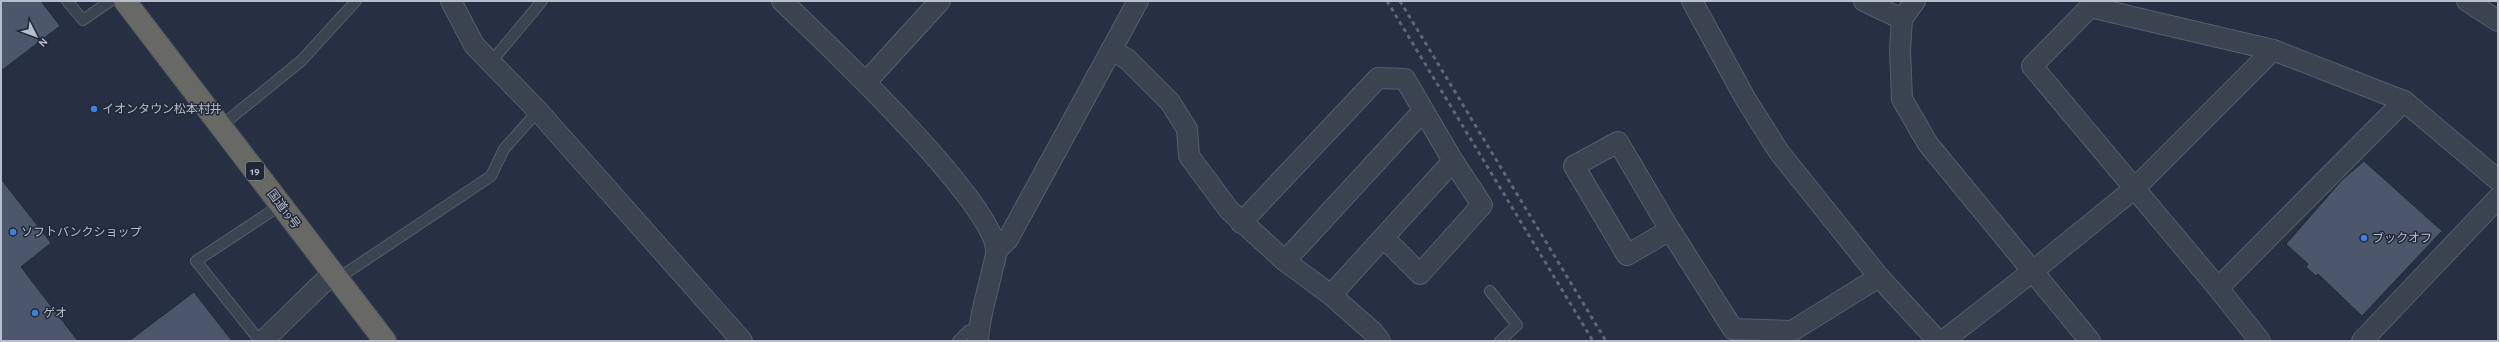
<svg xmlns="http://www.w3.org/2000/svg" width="2499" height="342" viewBox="0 0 2499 342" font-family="'Alegreya Sans','Noto Sans JP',sans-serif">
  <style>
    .building { fill: #4d576b; stroke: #222a39 }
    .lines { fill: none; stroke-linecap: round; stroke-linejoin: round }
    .service-casing { stroke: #565e6c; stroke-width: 12 }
    .minor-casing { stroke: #565e6c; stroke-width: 22 }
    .trunk-casing { stroke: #434b59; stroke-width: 24 }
    .service { stroke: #3b4351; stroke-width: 10 }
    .minor { stroke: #3b4351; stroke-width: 20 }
    .trunk { stroke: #686864; stroke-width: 22 }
    .rail { stroke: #5d6778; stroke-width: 3; stroke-dasharray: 4 4; stroke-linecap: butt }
    .shop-dot { fill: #3f7fe0; stroke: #202837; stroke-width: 1.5 }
    .labels { text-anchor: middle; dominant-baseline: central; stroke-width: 3; stroke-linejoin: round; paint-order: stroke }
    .shield { fill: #202837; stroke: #8a919f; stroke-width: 1 }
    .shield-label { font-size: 11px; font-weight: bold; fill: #b8becb }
    .poi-label { font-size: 12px; fill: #b8becb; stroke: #202837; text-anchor: start }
    .street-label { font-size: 12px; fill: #b8becb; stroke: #202837 }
  </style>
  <rect width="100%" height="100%" fill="#273042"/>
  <g class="building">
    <polygon points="1,1 41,1 60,26 1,71"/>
    <polygon points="2364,161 2442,231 2362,316 2318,274 2316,276 2306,267 2308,264 2286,244 2342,180"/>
    <polygon points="1,179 51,243 21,267 78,341 1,341"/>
    <polygon points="194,292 232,341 129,341"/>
  </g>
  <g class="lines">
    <defs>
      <g id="service">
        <polyline points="67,1 83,20 110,1"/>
        <polyline points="491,62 542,1"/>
        <polyline points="221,126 301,61 356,1"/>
        <polyline points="337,279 491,176 504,149 538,111"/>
        <polyline points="1490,291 1517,325 1500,341"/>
        <polyline points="260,341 196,261 281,205"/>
        <polyline points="958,341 968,331 979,326"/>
      </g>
      <g id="minor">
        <polyline points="451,1 474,45 538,111 742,341"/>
        <path d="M782,1C821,38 998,205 996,252C996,260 992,268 991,276C986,297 979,319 978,341"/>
        <polyline points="1692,1 1745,98 1779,152 1879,277 1938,341"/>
        <polyline points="1864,1 1902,19"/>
        <polyline points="1915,1 1902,19 1900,50 1902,99 1928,144 2090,341"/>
        <polyline points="2096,1 2032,66 2218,288 2260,341"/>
        <polyline points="2467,1 2498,21"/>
        <polyline points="2090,7 2273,50 2404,101 2498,180"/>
        <polyline points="1111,50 1127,59 1170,102 1187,129 1189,156 1229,210 1285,261 1331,295 1373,332 1380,341"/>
        <polyline points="866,82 940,1"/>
        <polyline points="1241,223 1378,78 1405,79 1453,161 1331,295"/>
        <polyline points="1670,230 1627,255 1574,166 1618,142 1670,230 1733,329 1792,331 1879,277"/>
        <polyline points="1384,238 1420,274 1482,205 1453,161"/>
        <polyline points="996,251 1008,239 1138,1"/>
        <polyline points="1285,261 1423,111"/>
        <polyline points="2218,288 2404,101"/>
        <polyline points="263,341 333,273"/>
        <polyline points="1943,341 2033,271 2135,188 2273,50"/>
        <polyline points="2362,341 2498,198"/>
      </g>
      <polyline id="trunk" points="125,1 385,341"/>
    </defs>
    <use href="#service" class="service-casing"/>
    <use href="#minor" class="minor-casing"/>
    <use href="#trunk" class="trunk-casing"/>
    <use href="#service" class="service"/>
    <use href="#minor" class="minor"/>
    <use href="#trunk" class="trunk"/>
    <g class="rail">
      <polyline points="1387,1 1593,341"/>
      <polyline points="1400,1 1606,341"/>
    </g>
  </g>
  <g class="shop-dot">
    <circle cx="94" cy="109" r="4"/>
    <circle cx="13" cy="232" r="4"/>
    <circle cx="2364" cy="238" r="4"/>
    <circle cx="35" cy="313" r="4"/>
  </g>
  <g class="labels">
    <rect class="shield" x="246" y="162" width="18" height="18" rx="3"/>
    <g class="shield-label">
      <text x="255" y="171">19</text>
    </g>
    <g class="poi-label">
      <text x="102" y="109">イオンタウン松本村井</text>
      <text x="21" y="232">ソフトバンクショップ</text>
      <text x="2372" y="238">ブックオフ</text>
      <text x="43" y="313">ゲオ</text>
    </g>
    <g class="street-label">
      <text transform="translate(284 209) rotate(53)">国道19号</text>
    </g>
  </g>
  <rect width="2499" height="342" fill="none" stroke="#b8becb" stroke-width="4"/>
  <g transform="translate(36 36) rotate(132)" stroke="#202837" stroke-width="3" paint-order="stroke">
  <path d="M0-3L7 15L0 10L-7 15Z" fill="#b8becb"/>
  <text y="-6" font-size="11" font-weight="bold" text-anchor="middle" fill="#b8becb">N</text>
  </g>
</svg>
